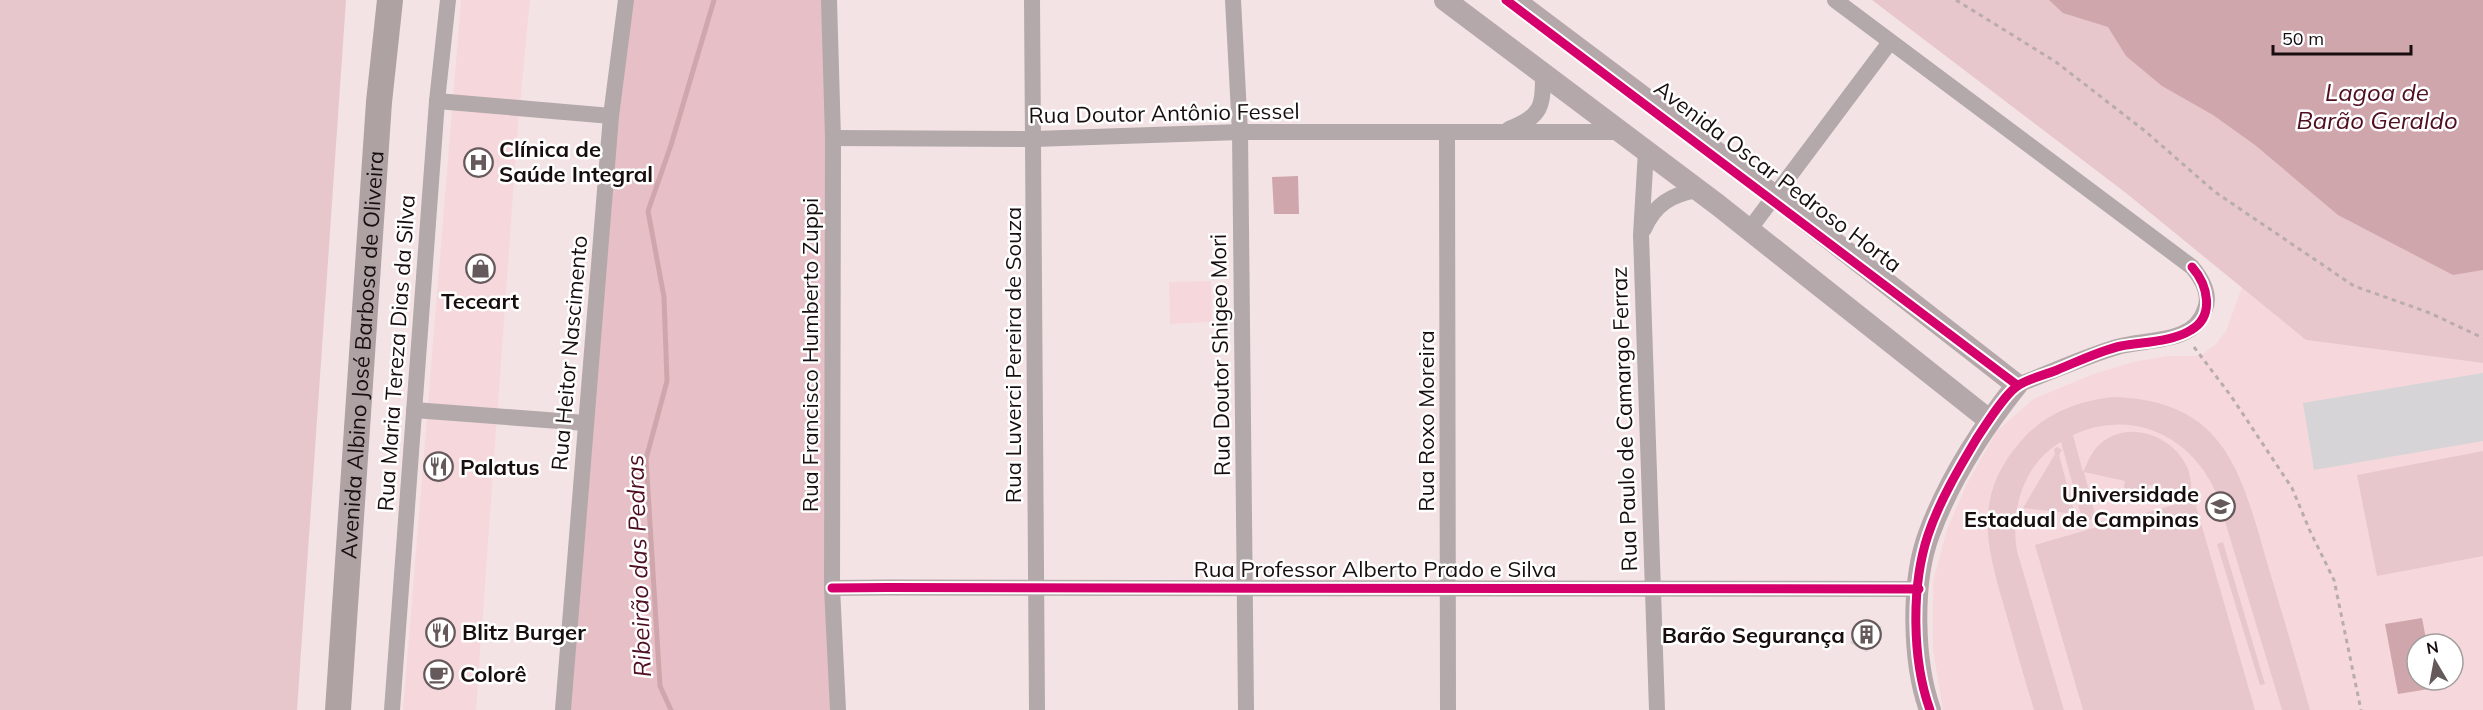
<svg xmlns="http://www.w3.org/2000/svg" width="2483" height="710" viewBox="0 0 2483 710" font-family="Mulish,sans-serif">
  <style>
    .built { fill: #f6d8dc; fill-rule: evenodd }
    .green { fill: #e7c7cc }
    .forest { fill: #e6c0c6 }
    .water { fill: #d0a6ad }
    .lines { fill: none; stroke-linecap: round; stroke-linejoin: round }
    .stream { stroke: #d0a6ad; stroke-width: 5 }
    .building { fill: #d6d4d7 }
    .path { stroke: #b8acae; stroke-width: 3; stroke-dasharray: 4.5 4.5; stroke-linecap: butt }
    .minor { stroke: #b3a9aa; stroke-width: 16 }
    .secondary { stroke: #b4a8aa; stroke-width: 22 }
    .primary { stroke: #aea2a3; stroke-width: 26 }
    .cycleway-casing { stroke: #fff; stroke-width: 13 }
    .cycleway { stroke: #d6006c; stroke-width: 9 }
    .labels { text-anchor: middle; dominant-baseline: central; stroke-width: 5; stroke-linejoin: round; paint-order: stroke }
    .street-label { font-size: 22px; fill: #180e10; stroke: #fff }
    .poi-label { font-size: 22px; font-weight: bold; fill: #180e10; stroke: #fff; text-anchor: start }
    .water-label { font-size: 24px; font-style: italic; fill: #4e0d21; stroke: #fff }
  </style>
  <rect width="100%" height="100%" fill="#f4e3e5"/>
  <g class="built">
    <polygon points="461,0 530,0 518,125 476,710 403,710"/>
    <polygon points="1211,281 1212,322 1170,324 1169,282"/>
    <path d="M2242,287L2306,340L2483,363V710H1943L1933,650V582L1947,529L1967,484L1996,432L2033,399L2091,375L2133,362L2167,356H2200L2216,344L2226,331ZM2417,644H2453V680H2417Z"/>
  </g>
  <g class="green">
    <polygon points="0,0 346,0 297,710 0,710"/>
    <polygon points="1872,0 2483,0 2483,363 2306,340 2126,193"/>
    <path d="M2113,397C2229,400 2242,477 2269,569C2283,616 2297,663 2310,710H2282L2217,495C2193,437 2133,407 2073,435L2083,472C2088,462 2091,452 2100,444C2127,419 2173,435 2187,467C2191,475 2191,485 2192,494L2149,485L2146,497L2123,493L2125,481L2084,472L2096,518L2083,522L2061,442C2023,464 2010,511 2017,551L2064,710H2034C2024,678 2015,645 2006,613C1987,548 1971,498 2021,441C2045,413 2078,401 2113,397Z"/>
    <polygon points="2057,447 2062,450 2059,455 2075,514 2023,508 2055,454 2054,449"/>
    <polygon points="2483,451 2483,556 2377,576 2357,475"/>
    <polygon points="2194,499 2255,710 2083,710 2035,545"/>
    <polygon points="2223,542 2265,684 2260,685 2217,544"/>
  </g>
  <polygon class="forest" points="626,0 829,0 838,710 563,710"/>
  <g class="water">
    <polygon points="2049,0 2483,0 2483,270 2453,275 2338,215 2255,145 2213,115 2162,86 2126,56 2108,27 2063,13"/>
    <polygon points="1298,176 1299,214 1274,214 1272,177"/>
    <polygon points="2422,618 2427,644 2417,644 2417,680 2434,680 2435,688 2398,694 2385,624"/>
  </g>
  <g class="lines">
    <polyline class="stream" points="671,710 660,686 646,459 667,381 664,297 648,211 671,145 714,0"/>
  </g>
  <g class="building">
    <polygon points="2483,373 2483,441 2314,470 2303,403"/>
    <polygon points="1866,619 1882,627 1867,652 1850,643"/>
  </g>
  <g class="lines">
    <g class="path">
      <polyline points="1956,0 2056,62 2145,131 2215,192 2354,286 2430,313 2483,338"/>
      <polyline points="2194,347 2231,396 2292,488 2310,531 2334,580 2361,710"/>
    </g>
    <g class="minor">
      <polyline points="829,0 833,138 832,588 838,710"/>
      <polyline points="1032,0 1037,710"/>
      <polyline points="1233,0 1240,132 1246,710"/>
      <path d="M1835,0L2192,267C2202,279 2211,294 2205,309C2194,345 2147,338 2117,347C2083,357 2050,373 2017,385"/>
      <polyline points="437,101 611,116"/>
      <path d="M1509,129C1542,116 1543,107 1543,73"/>
      <polyline points="1447,132 1448,710"/>
      <polyline points="833,138 1034,139 1240,132 1622,132"/>
      <polyline points="1646,151 1641,235 1657,710"/>
      <path d="M1644,229C1655,204 1671,195 1697,190"/>
      <polyline points="1749,230 1890,42"/>
      <polyline points="414,410 586,423"/>
      <path d="M832,588C1194,585 1556,592 1919,589"/>
      <polyline points="392,710 437,101 448,0"/>
      <polyline points="563,710 611,116 626,0"/>
    </g>
    <g class="secondary">
      <polyline points="1445,0 1718,205 1989,420"/>
      <path d="M1514,0L1776,197L2017,385C1981,430 1949,480 1929,534C1911,582 1913,662 1930,710"/>
    </g>
    <path class="primary" id="s1" d="M338,710L379,102L390,0"/>
    <defs>
      <g id="cycleway">
        <polyline points="1506,0 2017,385"/>
        <path d="M832,588C1194,585 1556,592 1919,589"/>
        <path d="M1930,710C1912,660 1911,586 1928,535C1939,502 1959,468 1977,438C1985,426 2006,392 2019,385C2030,378 2045,375 2057,370C2077,362 2099,351 2121,346C2143,342 2172,342 2191,330C2215,316 2208,285 2192,267"/>
      </g>
    </defs>
    <use href="#cycleway" class="cycleway-casing"/>
    <use href="#cycleway" class="cycleway"/>
  </g>
  <defs>
    <symbol id="hospital-ring" viewBox="-11 -11 22 22"><circle r="9.5" fill="#fff" stroke="#65595b" stroke-width="1.5"/><path d="M-5-5h3v3.5h4V-5h3V5h-3V1.5h-4V5h-3Z" fill="#65595b"/></symbol>
    <symbol id="shop-ring" viewBox="-11 -11 22 22"><circle r="9.5" fill="#fff" stroke="#65595b" stroke-width="1.5"/><path d="M-5-2.5h2.3a2.7 3.5 0 0 1 5.4 0H5L5.5 6h-11ZM-1.5-2.5h3a1.5 2.3 0 0 0-3 0Z" fill="#65595b"/></symbol>
    <symbol id="restaurant-ring" viewBox="-11 -11 22 22"><circle r="9.5" fill="#fff" stroke="#65595b" stroke-width="1.5"/><path d="M-5-6h1v4h1v-4h1v4h1v-4h1v5L-1.5 .5V6h-2V.5L-5-1ZM5-6V6H3V1.5H1.5Q1.5-4 5-6Z" fill="#65595b"/></symbol>
    <symbol id="university-ring" viewBox="-11 -11 22 22"><circle r="9.5" fill="#fff" stroke="#65595b" stroke-width="1.5"/><path d="M0-5L7-2L0 1L-7-2ZM-4 1L0 2.5L4 1V4Q0 6-4 4Z" fill="#65595b"/></symbol>
    <symbol id="building-ring" viewBox="-11 -11 22 22"><circle r="9.5" fill="#fff" stroke="#65595b" stroke-width="1.5"/><path d="M-4-6H4V6H1V3H-1V6H-4ZM-2.5-4.3h1.7v1.8h-1.7ZM.8-4.3h1.7v1.8H.8ZM-2.5-1h1.7V.8h-1.7ZM.8-1h1.7V.8H.8Z" fill="#65595b"/></symbol>
    <symbol id="cafe-ring" viewBox="-11 -11 22 22"><circle r="9.5" fill="#fff" stroke="#65595b" stroke-width="1.5"/><path d="M-5.5-4.5H6V0H3Q3 3.5 0 3.5H-2.5Q-5.5 3.5-5.5 0ZM3-3.2v2h1.7v-2ZM-6 4.5H4V6H-6Z" fill="#65595b"/></symbol>
  </defs>
  <g fill-rule="evenodd">
    <use href="#hospital-ring" x="462" y="146" width="33" height="33"/>
    <use href="#shop-ring" x="464" y="252" width="33" height="33"/>
    <use href="#restaurant-ring" x="422" y="450" width="33" height="33"/>
    <use href="#university-ring" x="2204" y="490" width="33" height="33"/>
    <use href="#restaurant-ring" x="424" y="616" width="33" height="33"/>
    <use href="#building-ring" x="1850" y="618" width="33" height="33"/>
    <use href="#cafe-ring" x="422" y="658" width="33" height="33"/>
  </g>
  <g class="labels">
    <g class="street-label">
      <text transform="translate(1164 113) rotate(-1)">Rua Doutor Antônio Fessel</text>
      <text transform="translate(1778 176) rotate(37)">Avenida Oscar Pedroso Horta</text>
      <text transform="translate(396 353) rotate(-86)">Rua Maria Tereza Dias da Silva</text>
      <text transform="translate(569 353) rotate(-85)">Rua Heitor Nascimento</text>
      <text stroke="none"><textPath href="#s1" startOffset="356">Avenida Albino José Barbosa de Oliveira</textPath></text>
      <text transform="translate(810 355) rotate(-90)">Rua Francisco Humberto Zuppi</text>
      <text transform="translate(1013 355) rotate(-90)">Rua Luverci Pereira de Souza</text>
      <text transform="translate(1220 355) rotate(-91)">Rua Doutor Shigeo Mori</text>
      <text transform="translate(1624 419) rotate(-92)">Rua Paulo de Camargo Ferraz</text>
      <text transform="translate(1426 421) rotate(-90)">Rua Roxo Moreira</text>
      <text x="1375" y="569">Rua Professor Alberto Prado e Silva</text>
    </g>
    <g class="poi-label">
      <text x="499" y="149">Clínica de<tspan x="499" dy="25">Saúde Integral</tspan></text>
      <text x="480" y="301" text-anchor="middle">Teceart</text>
      <text x="460" y="467">Palatus</text>
      <text x="2199" y="494" text-anchor="end">Universidade<tspan x="2199" dy="25">Estadual de Campinas</tspan></text>
      <text x="462" y="632">Blitz Burger</text>
      <text x="1845" y="635" text-anchor="end">Barão Segurança</text>
      <text x="460" y="674">Colorê</text>
    </g>
    <g class="water-label">
      <text x="2377" y="92">Lagoa de<tspan x="2377" dy="28">Barão Geraldo</tspan></text>
      <text transform="translate(638 566) rotate(-92)">Ribeirão das Pedras</text>
    </g>
  </g>
  <g transform="translate(2435 662) rotate(350)"><circle r="28" fill="#ffffff" stroke="#a39f9f" stroke-width="1.5"/>
  <path d="M0-4.5L10 22L0 15L-10 22Z" fill="#65595b"/>
  <text y="-9" font-size="16" font-weight="bold" text-anchor="middle" fill="#180e10">N</text>
  </g>
  <path d="M2273 45v9h138v-9" fill="none" stroke="#180e10" stroke-width="3"/>
  <text x="2282" y="45" font-size="18" fill="#180e10" stroke="#ffffff" stroke-width="4.5" paint-order="stroke">50 m</text>
</svg>
